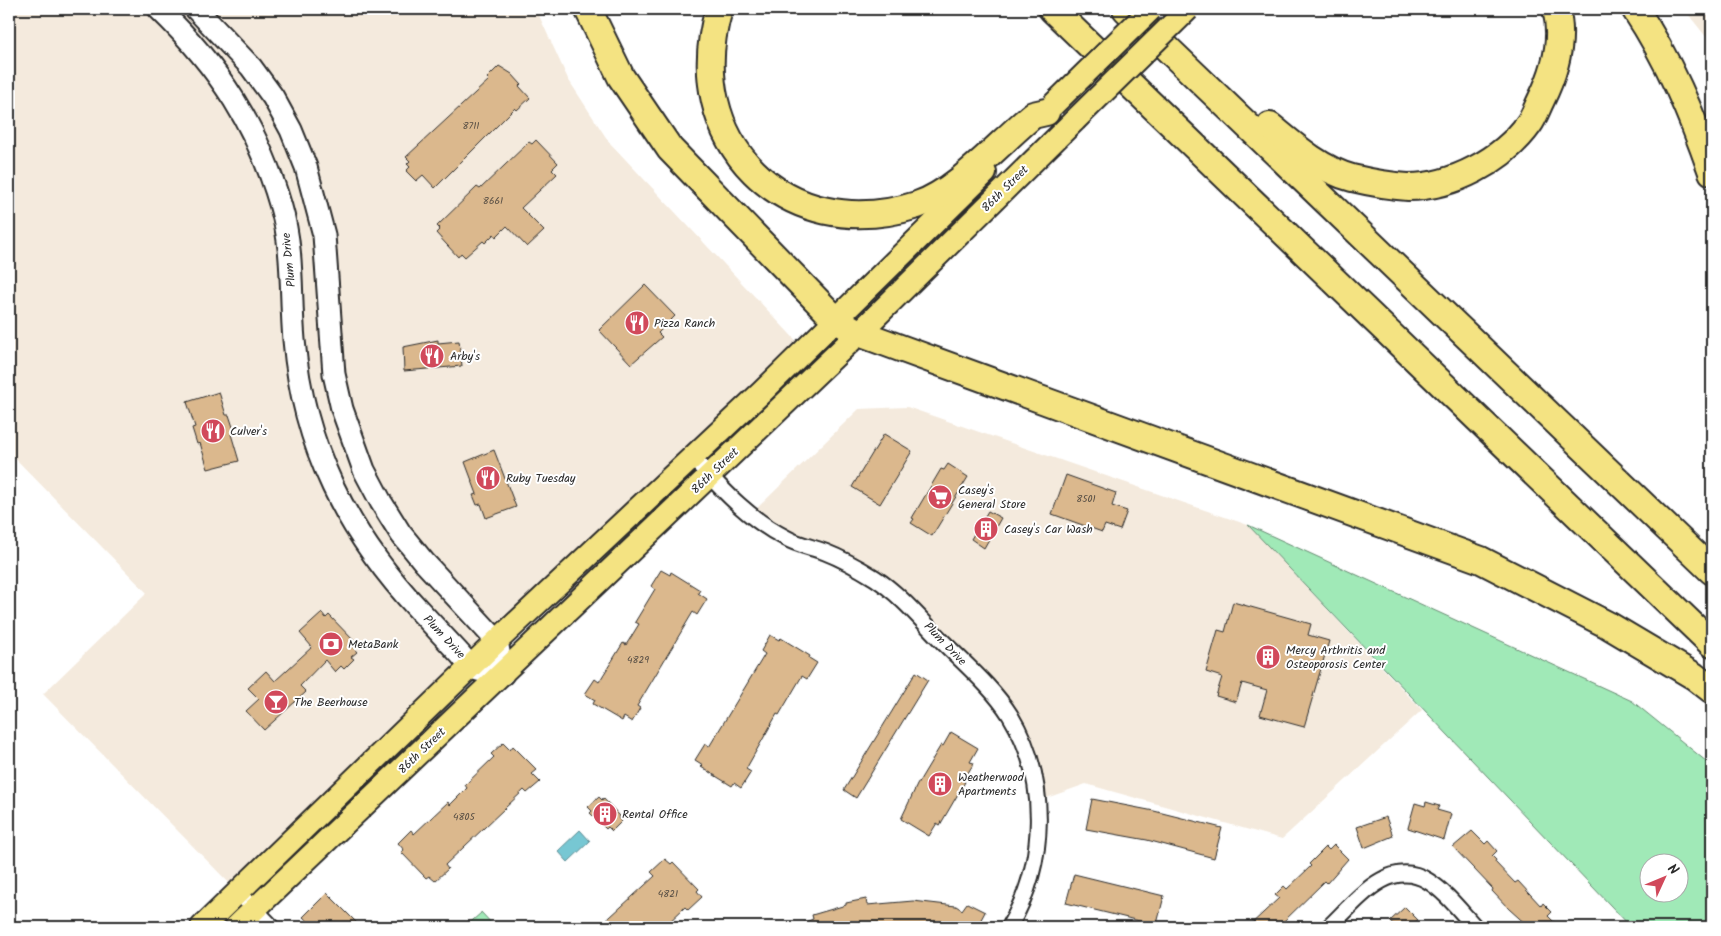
<svg xmlns="http://www.w3.org/2000/svg" width="1721" height="936" viewBox="0 0 1721 936" font-family="Kalam,sans-serif">
  <style>
    .built { fill: #f4eadd }
    .green { fill: #a0e9b7; stroke: #668a71; fill-rule: evenodd }
    .water { fill: #77c7d3; stroke: #598990 }
    .building { fill: #dbb88d; stroke: #2b2b2b }
    .lines { fill: none; stroke-linecap: round; stroke-linejoin: round }
    .street-casing { stroke: #2b2b2b; stroke-width: 19 }
    .secondary-casing { stroke: #2b2b2b; stroke-width: 25 }
    .primary-casing { stroke: #2b2b2b; stroke-width: 26 }
    .highway-casing { stroke: #2b2b2b; stroke-width: 30 }
    .street { stroke: #fff; stroke-width: 15 }
    .secondary { stroke: #fff; stroke-width: 21 }
    .primary { stroke: #f4e382; stroke-width: 22 }
    .highway { stroke: #f4e382; stroke-width: 26 }
    .primary-bridge-casing { stroke: #2b2b2b; stroke-width: 26; stroke-linecap: butt }
    .primary-bridge { stroke: #f4e382; stroke-width: 22 }
    .labels { text-anchor: middle; dominant-baseline: central; stroke-width: 4; stroke-linejoin: round; paint-order: stroke }
    .number-label { font-size: 10px; fill: #574e44 }
    .street-label { font-size: 12px; fill: #2b2b2b; stroke: #fff }
    .poi-label { font-size: 12px; fill: #2b2b2b; stroke: #fff; text-anchor: start }
  </style>
  <rect width="100%" height="100%" fill="#fff"/>
  <filter id="ink" filterUnits="userSpaceOnUse"><feTurbulence type="fractalNoise" baseFrequency=".02" numOctaves="2"/><feDisplacementMap in="SourceGraphic" scale="10" xChannelSelector="R" yChannelSelector="G"/><feConvolveMatrix kernelMatrix="1 2 1 2 8 2 1 2 1" color-interpolation-filters="sRGB"/></filter>
  <g filter="url(#ink)">
    <g class="built">
      <polygon points="9,9 536,9 568,79 609,142 805,350 238,892 43,694 147,593 9,452"/>
      <polygon points="1684,9 1712,9 1712,46 1711,43"/>
      <polygon points="907,407 1248,525 1422,710 1282,839 1086,784 1038,801 1010,715 897,596 750,515 859,409"/>
    </g>
    <g class="green">
      <path d="M1248,525L1632,701L1712,766V927H1631ZM1648,864H1678V894H1648Z"/>
      <polygon points="481,912 495,927 465,927 481,913"/>
    </g>
    <polygon class="water" points="580,830 590,841 568,862 558,851"/>
    <g class="building">
      <polygon points="499,66 512,74 521,84 519,86 530,98 517,110 515,108 435,188 423,175 416,181 406,171 410,167 407,164 410,161 406,157 489,80 487,78"/>
      <polygon points="536,140 558,163 552,169 557,174 521,208 544,231 527,247 507,226 496,237 494,234 485,243 483,241 465,257 461,253 458,257 436,233 440,229 437,226 477,187 480,189 529,142 532,144"/>
      <polygon points="645,285 675,316 658,333 662,337 631,364 599,330"/>
      <polygon points="438,340 438,343 459,341 462,366 404,371 403,347"/>
      <polygon points="219,392 226,415 229,415 235,433 231,434 239,461 208,469 200,443 197,444 192,428 195,427 187,402"/>
      <polygon points="884,434 912,451 880,504 852,487"/>
      <polygon points="494,450 516,507 486,518 481,504 477,505 473,495 477,494 465,462"/>
      <polygon points="948,464 968,477 932,536 911,523 914,519 912,518 941,469 944,470"/>
      <polygon points="1066,475 1116,493 1112,506 1127,511 1120,530 1105,525 1102,532 1052,514"/>
      <polygon points="988,511 1001,518 984,548 971,539"/>
      <polygon points="661,570 670,575 671,572 700,590 698,593 707,599 697,615 693,612 637,706 640,708 632,722 624,717 622,721 593,704 595,700 585,694 595,679 599,682 623,643 626,645 639,624 635,622 655,589 651,586"/>
      <polygon points="1233,602 1311,624 1308,635 1329,641 1304,727 1260,715 1267,690 1242,683 1236,702 1216,696 1222,677 1206,672 1218,630 1225,632"/>
      <polygon points="322,613 326,618 329,615 355,642 351,645 357,652 351,657 354,659 344,669 341,666 335,672 325,660 300,686 306,692 264,730 246,711 259,699 248,688 266,671 275,681 312,647 300,633"/>
      <polygon points="770,635 779,640 781,638 810,656 809,658 817,663 807,679 802,676 779,715 777,714 746,769 751,772 741,788 734,783 732,786 701,767 703,765 695,760 705,744 709,747 765,654 761,651"/>
      <polygon points="916,672 928,680 856,798 844,790"/>
      <polygon points="951,732 978,748 970,762 974,763 963,781 965,782 940,825 937,823 929,836 901,819 917,785 941,745 943,746"/>
      <polygon points="503,743 510,750 513,746 537,770 532,774 540,782 527,793 524,790 445,865 448,869 435,881 429,876 426,878 401,852 404,850 398,843 411,830 414,834 448,802 450,805 467,788 465,785 494,757 491,754"/>
      <polygon points="599,797 602,800 603,798 620,816 619,818 622,821 612,831 608,827 606,829 590,813 592,811 588,807"/>
      <polygon points="1092,799 1154,811 1222,828 1214,858 1147,840 1086,829"/>
      <polygon points="1426,802 1439,806 1437,810 1451,814 1444,840 1408,828 1415,803 1425,806"/>
      <polygon points="1386,817 1393,836 1364,848 1357,827"/>
      <polygon points="1472,831 1485,844 1488,841 1497,851 1492,856 1496,860 1495,862 1515,883 1518,881 1541,906 1543,903 1552,912 1548,916 1559,927 1529,927 1509,909 1492,891 1493,889 1453,847"/>
      <polygon points="1334,845 1348,859 1327,883 1325,881 1278,927 1248,927 1279,898 1275,895 1284,886 1287,889 1311,866 1309,864 1326,847 1329,850"/>
      <polygon points="665,859 671,864 673,862 699,889 697,891 702,897 688,910 685,907 664,927 599,927 655,876 651,872"/>
      <polygon points="1074,874 1164,896 1157,924 1156,925 1066,903"/>
      <polygon points="327,893 361,927 314,927 303,917"/>
      <polygon points="866,899 867,905 913,901 956,906 962,910 967,903 985,912 977,927 794,927 813,919 812,915 846,905 846,903"/>
      <polygon points="1405,907 1418,920 1415,922 1420,927 1397,927 1390,921"/>
    </g>
    <g class="lines">
      <defs>
        <g id="street">
          <path d="M692,457C720,487 748,519 786,538C798,545 812,547 825,552C843,559 859,568 875,578C901,595 922,621 944,643C966,665 993,688 1010,715C1049,779 1047,863 1009,927"/>
          <polyline points="238,892 272,927"/>
          <path d="M1329,927C1355,903 1388,856 1428,881C1446,892 1461,912 1475,927"/>
        </g>
        <path id="secondary" d="M159,9C219,67 258,127 281,207C294,251 290,295 294,340C303,446 347,533 419,610C432,624 446,639 459,653C463,657 468,665 472,668C480,672 495,672 503,674L497,641L424,562L401,534L381,502L364,470L342,409L334,374L324,235L306,167L291,130L273,97L251,67L196,9"/>
        <g id="primary">
          <polyline points="202,927 497,641 762,392 985,173"/>
          <polyline points="236,927 859,333 1075,120"/>
        </g>
        <g id="highway">
          <polyline points="588,9 621,77 670,149 836,320 859,333 1481,560 1608,625 1694,676 1712,690"/>
          <path d="M719,9C680,140 785,247 917,205C957,192 1000,142 1033,115L1046,112"/>
          <polyline points="1052,9 1712,644"/>
          <polyline points="1126,9 1712,571"/>
          <path d="M1635,9C1669,60 1692,115 1712,172"/>
          <path d="M1270,126C1294,146 1321,170 1352,178C1369,182 1391,186 1408,187C1453,187 1503,160 1529,124C1534,117 1537,108 1541,100C1555,72 1564,39 1556,9"/>
        </g>
      </defs>
      <use href="#street" class="street-casing"/>
      <use href="#secondary" class="secondary-casing"/>
      <use href="#primary" class="primary-casing"/>
      <use href="#highway" class="highway-casing"/>
      <use href="#street" class="street"/>
      <use href="#secondary" class="secondary"/>
      <use href="#primary" class="primary"/>
      <use href="#highway" class="highway"/>
      <defs>
        <g id="primary-bridge">
          <polyline points="1053,105 1151,9"/>
          <polyline points="1075,120 1188,9"/>
        </g>
      </defs>
      <use href="#primary-bridge" class="primary-bridge-casing"/>
      <use href="#primary-bridge" class="primary-bridge"/>
    </g>
  </g>
  <defs>
    <symbol id="restaurant-disc" viewBox="-11 -11 22 22"><circle r="9.5" fill="#d1495b" stroke="#fff"/><path d="M-5-6h1v4h1v-4h1v4h1v-4h1v5L-1.5 .5V6h-2V.5L-5-1ZM5-6V6H3V1.5H1.5Q1.5-4 5-6Z" fill="#fff"/></symbol>
    <symbol id="supermarket-disc" viewBox="-11 -11 22 22"><circle r="9.5" fill="#d1495b" stroke="#fff"/><path d="M-6-5.5h2.5l.6 2H6L4.5 2H-2.5L-4.4-4H-6ZM-1.5 3.2a1.3 1.3 0 1 0 .1 0ZM3 3.2a1.3 1.3 0 1 0 .1 0Z" fill="#fff"/></symbol>
    <symbol id="building-disc" viewBox="-11 -11 22 22"><circle r="9.5" fill="#d1495b" stroke="#fff"/><path d="M-4-6H4V6H1V3H-1V6H-4ZM-2.5-4.3h1.7v1.8h-1.7ZM.8-4.3h1.7v1.8H.8ZM-2.5-1h1.7V.8h-1.7ZM.8-1h1.7V.8H.8Z" fill="#fff"/></symbol>
    <symbol id="bank-disc" viewBox="-11 -11 22 22"><circle r="9.5" fill="#d1495b" stroke="#fff"/><path d="M-6-4H6V4H-6ZM0-2.3a2.3 2.3 0 1 0 0 4.6a2.3 2.3 0 1 0 0-4.6Z" fill="#fff"/></symbol>
    <symbol id="bar-disc" viewBox="-11 -11 22 22"><circle r="9.5" fill="#d1495b" stroke="#fff"/><path d="M-6-5H6L.8 .8V4.5H3.5V6h-7V4.5H-.8V.8Z" fill="#fff"/></symbol>
  </defs>
  <g fill-rule="evenodd">
    <use href="#restaurant-disc" x="623" y="309" width="28" height="28"/>
    <use href="#restaurant-disc" x="418" y="342" width="28" height="28"/>
    <use href="#restaurant-disc" x="199" y="417" width="28" height="28"/>
    <use href="#restaurant-disc" x="474" y="464" width="28" height="28"/>
    <use href="#supermarket-disc" x="926" y="483" width="28" height="28"/>
    <use href="#building-disc" x="972" y="515" width="28" height="28"/>
    <use href="#bank-disc" x="317" y="630" width="28" height="28"/>
    <use href="#building-disc" x="1254" y="643" width="28" height="28"/>
    <use href="#bar-disc" x="262" y="688" width="28" height="28"/>
    <use href="#building-disc" x="926" y="770" width="28" height="28"/>
    <use href="#building-disc" x="591" y="800" width="28" height="28"/>
  </g>
  <g class="labels">
    <g class="number-label">
      <text x="471" y="126">8711</text>
      <text x="493" y="201">8661</text>
      <text x="1086" y="499">8501</text>
      <text x="638" y="660">4829</text>
      <text x="464" y="817">4805</text>
      <text x="668" y="894">4821</text>
    </g>
    <g class="street-label">
      <text transform="translate(1005 189) rotate(-45)">86th Street</text>
      <text transform="translate(289 260) rotate(-96)">Plum Drive</text>
      <text transform="translate(715 471) rotate(-44)">86th Street</text>
      <text transform="translate(444 637) rotate(47)">Plum Drive</text>
      <text transform="translate(945 644) rotate(46)">Plum Drive</text>
      <text transform="translate(422 751) rotate(-44)">86th Street</text>
    </g>
    <g class="poi-label">
      <text x="654" y="323">Pizza Ranch</text>
      <text x="450" y="356">Arby's</text>
      <text x="230" y="431">Culver's</text>
      <text x="506" y="478">Ruby Tuesday</text>
      <text x="958" y="490">Casey's<tspan x="958" dy="14">General Store</tspan></text>
      <text x="1004" y="529">Casey's Car Wash</text>
      <text x="348" y="644">MetaBank</text>
      <text x="1286" y="650">Mercy Arthritis and<tspan x="1286" dy="14">Osteoporosis Center</tspan></text>
      <text x="294" y="702">The Beerhouse</text>
      <text x="958" y="777">Weatherwood<tspan x="958" dy="14">Apartments</tspan></text>
      <text x="622" y="814">Rental Office</text>
    </g>
  </g>
  <rect width="1721" height="936" fill="none" stroke="#fff" stroke-width="30"/>
  <rect x="15" y="15" width="1691" height="906" fill="none" stroke="#2b2b2b" stroke-width="2" filter="url(#ink)"/>
  <g transform="translate(1664 878) rotate(46)"><circle r="24" fill="#ffffff" stroke="#aaaaaa"/>
  <path d="M0-4L9 19L0 12L-9 19Z" fill="#d1495b"/>
  <text y="-8" font-size="14" font-weight="bold" text-anchor="middle" fill="#2b2b2b">N</text>
  </g>
</svg>
